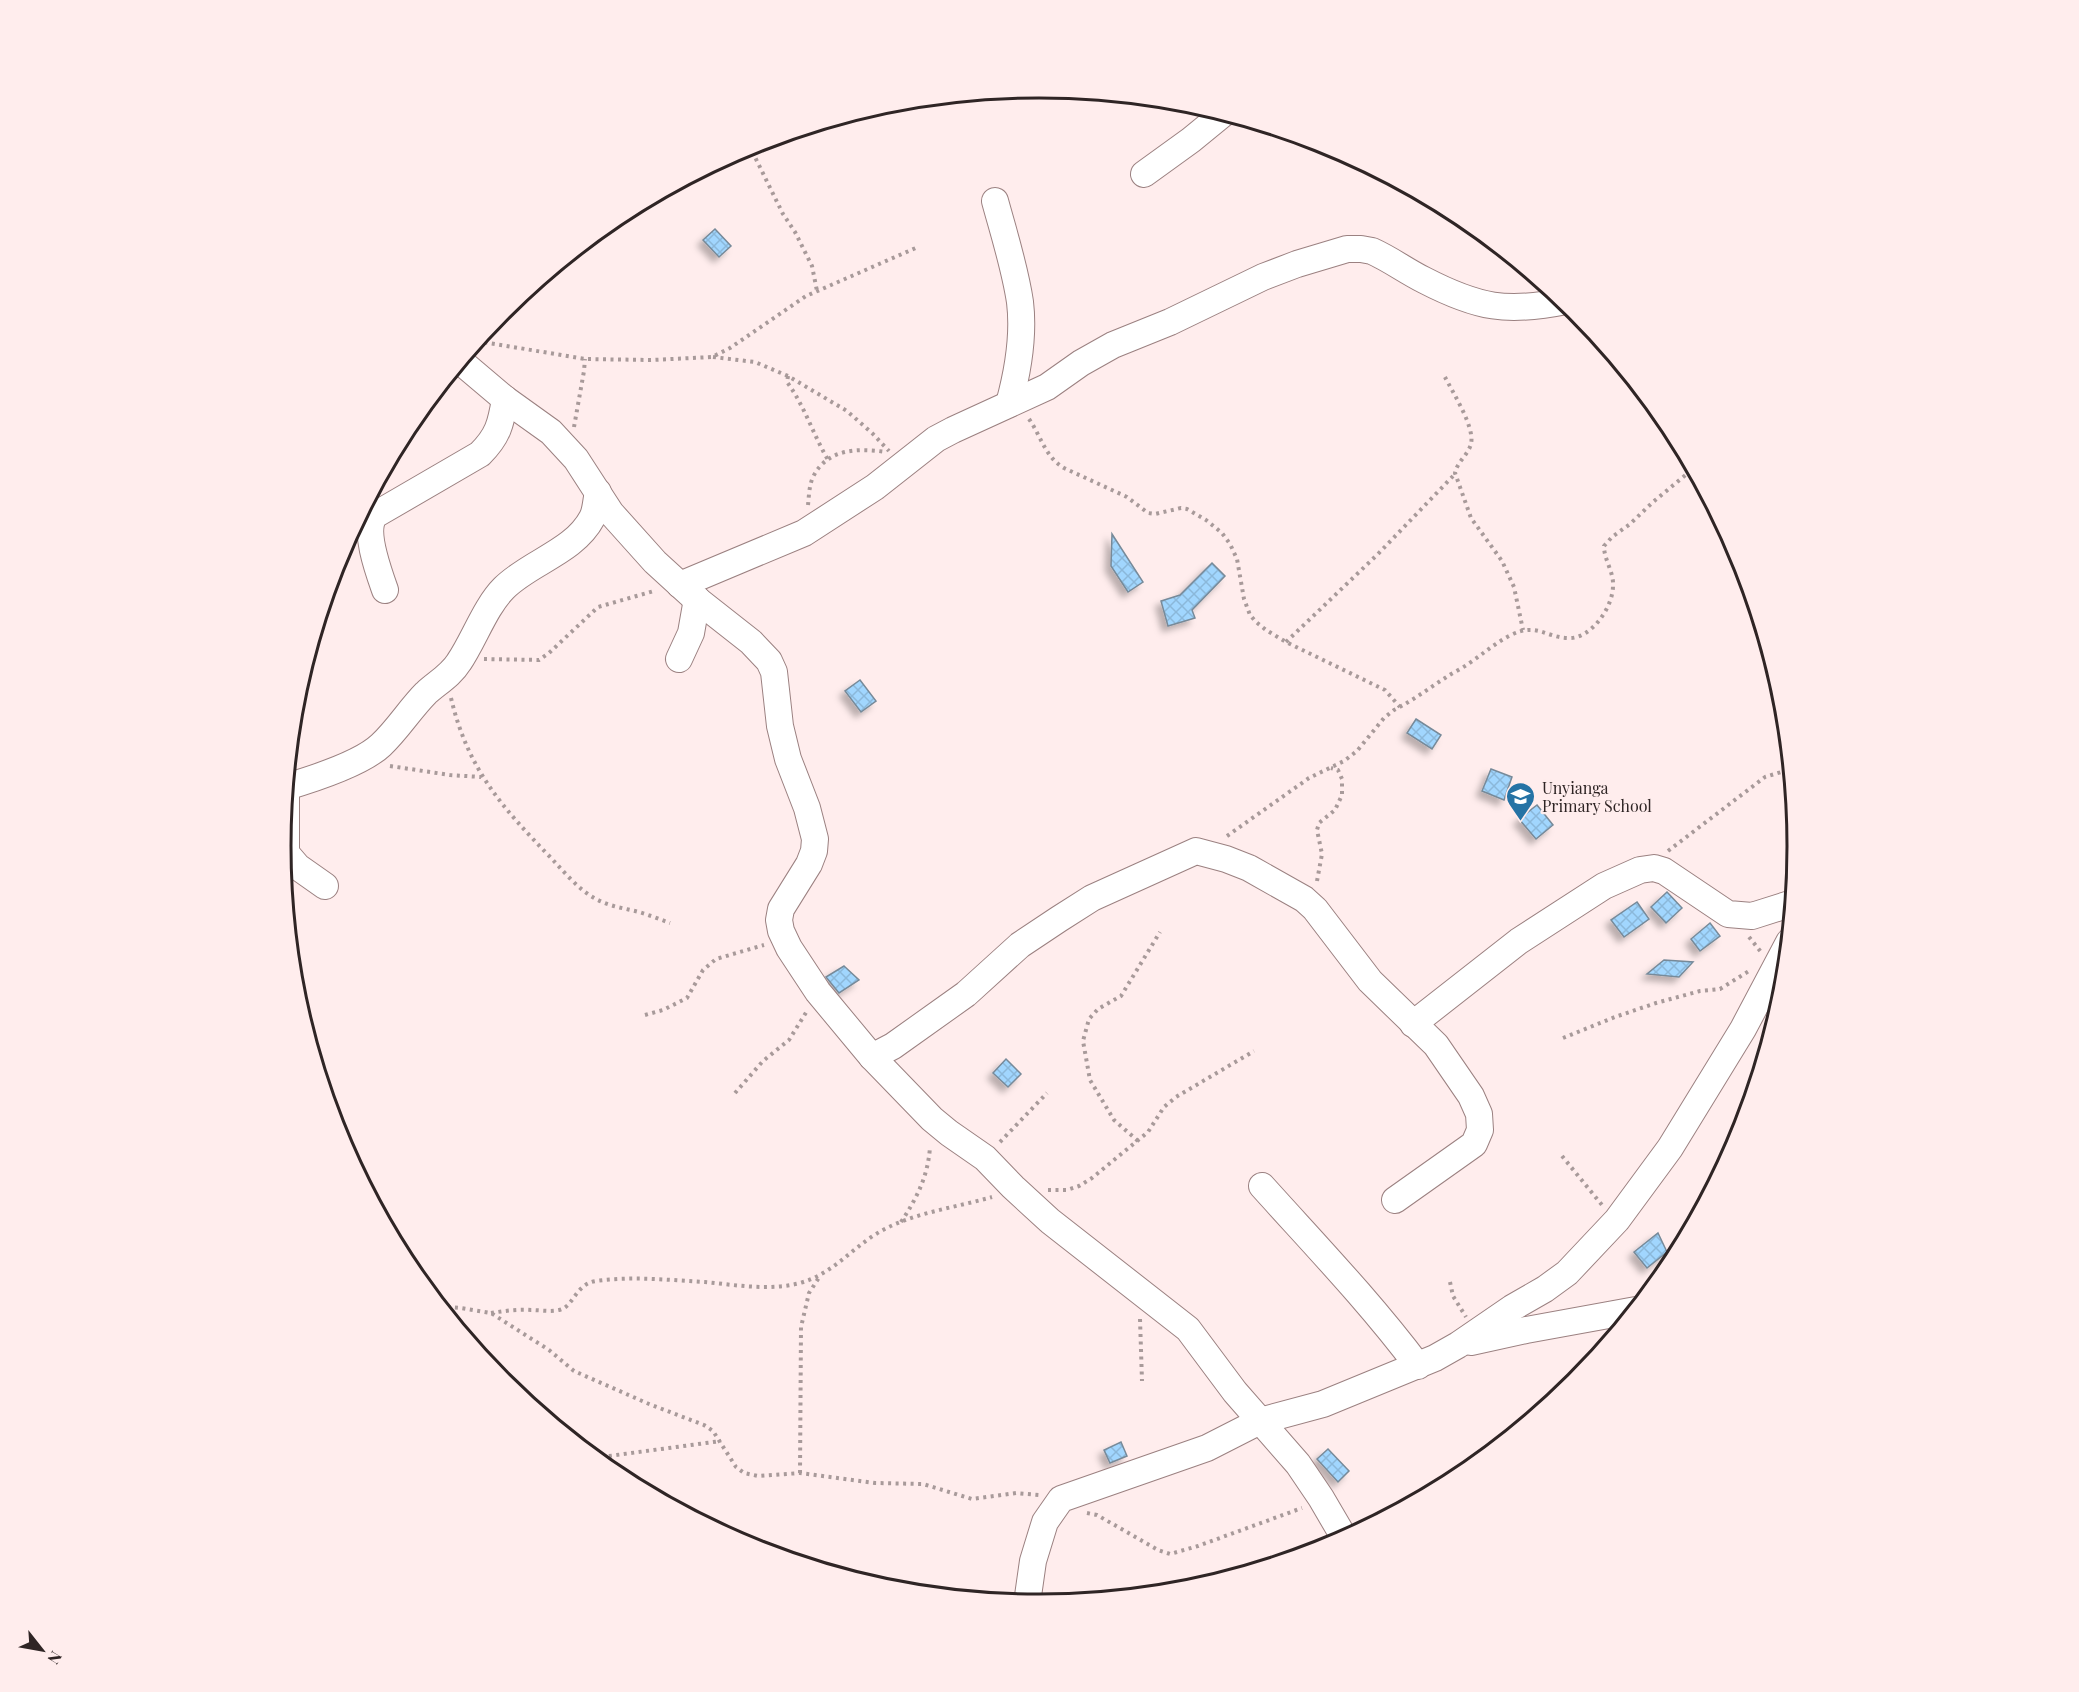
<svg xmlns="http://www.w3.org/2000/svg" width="2079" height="1692" viewBox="0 0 2079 1692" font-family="'Playfair Display',serif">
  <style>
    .building { fill: url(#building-cross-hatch); stroke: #778a99; stroke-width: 1.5; filter: url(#shadow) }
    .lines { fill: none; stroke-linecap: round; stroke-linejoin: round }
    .minor-casing { stroke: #9b8181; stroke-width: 28 }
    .path { stroke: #a89a9a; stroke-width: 4; stroke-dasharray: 3 4.5; stroke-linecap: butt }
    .minor { stroke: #fff; stroke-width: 26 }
    .labels { text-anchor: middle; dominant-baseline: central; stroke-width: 4.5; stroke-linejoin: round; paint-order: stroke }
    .poi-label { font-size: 16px; fill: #2f2525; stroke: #ffeded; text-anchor: start }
    .rim { fill: none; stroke: #2f2525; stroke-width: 3 }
  </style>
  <defs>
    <pattern id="building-cross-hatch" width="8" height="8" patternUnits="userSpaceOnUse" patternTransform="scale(1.5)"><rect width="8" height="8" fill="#a1d6fe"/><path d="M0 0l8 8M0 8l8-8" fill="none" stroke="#8bb8da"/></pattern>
    <filter id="shadow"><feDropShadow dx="-5.5" dy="5.5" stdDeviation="3" flood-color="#0004"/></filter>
  </defs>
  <rect width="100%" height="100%" fill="#ffeded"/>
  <g class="building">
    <polygon points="715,229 731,246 719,257 703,240"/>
    <polygon points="1112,534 1143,582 1128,592 1111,566"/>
    <polygon points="1212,563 1225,576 1192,610 1195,618 1168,626 1161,601 1180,595"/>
    <polygon points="860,680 876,701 861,712 845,691"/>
    <polygon points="1416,719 1441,735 1432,749 1407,733"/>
    <polygon points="1491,769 1512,777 1504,800 1482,791"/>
    <polygon points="1537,805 1553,825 1536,839 1519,819"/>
    <polygon points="1667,892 1682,908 1666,923 1651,907"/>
    <polygon points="1637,902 1649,919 1624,937 1611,920"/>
    <polygon points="1710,923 1720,936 1700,951 1691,939"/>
    <polygon points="1664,960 1693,962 1679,977 1647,974"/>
    <polygon points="844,966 859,980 839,993 826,977"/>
    <polygon points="1006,1059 1021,1074 1008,1087 993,1073"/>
    <polygon points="1658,1233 1667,1252 1647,1268 1634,1252"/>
    <polygon points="1121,1442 1127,1456 1110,1463 1104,1450"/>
    <polygon points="1328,1449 1349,1471 1338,1482 1317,1459"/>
  </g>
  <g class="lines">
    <defs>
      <g id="minor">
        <polyline points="1144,174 1191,140 1224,113"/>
        <path d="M995,201C1004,234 1015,268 1020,302C1024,335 1018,371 1009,404"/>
        <polyline points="460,361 505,399 551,432 576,459 611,513 655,562 690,594 751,642 769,661 774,672 780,726 788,759 807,808 815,839 814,851 809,864 781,909 779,920 781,931 789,948 818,992 872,1057 932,1119 949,1133 985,1158 1013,1187 1050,1221 1188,1329 1235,1392 1298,1464 1321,1498 1345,1539"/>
        <path d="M680,585L804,533L875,487L936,439L953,430L1047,387L1081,363L1113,345L1170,322L1263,277L1297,264L1347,249H1361L1372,251C1390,259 1406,271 1424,280C1478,308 1507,313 1566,301"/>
        <path d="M385,590C379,573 363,530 375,515L480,454C498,436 501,424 505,399"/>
        <polyline points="679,659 691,633 697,599"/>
        <path d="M286,787C313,779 361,764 381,745C398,729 410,709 426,693C437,683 451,675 459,662C474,640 485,607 504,588C530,562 574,552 592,518C596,511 596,500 598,492"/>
        <polyline points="286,790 286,853 298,867 325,886"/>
        <polyline points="1413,1024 1519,941 1604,886 1640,870 1654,868 1664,871 1728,914 1752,916 1793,903"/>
        <polyline points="872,1057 893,1046 966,994 1020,945 1059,919 1092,898 1196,851 1226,859 1249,868 1304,899 1315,909 1370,981 1436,1045 1471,1096 1479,1114 1480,1130 1474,1144 1395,1200"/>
        <path d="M1262,1186C1316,1246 1369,1301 1418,1366"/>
        <polyline points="1471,1342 1526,1330 1636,1310"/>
        <polyline points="1030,1604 1028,1596 1033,1561 1045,1522 1061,1499 1207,1448 1260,1421 1323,1404 1435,1358 1458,1345 1512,1308 1545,1289 1567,1273 1617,1220 1670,1148 1743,1029 1789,942"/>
      </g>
    </defs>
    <use href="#minor" class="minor-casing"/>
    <g class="path">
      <polyline points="749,145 783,214 795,232 812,266 817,291"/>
      <polyline points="477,341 585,359 651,360 712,357 730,348 806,296 918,247"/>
      <polyline points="713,357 755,362 788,376 847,411 873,434 889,451"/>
      <path d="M788,376L787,382C804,405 813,434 828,460"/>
      <path d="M1445,377C1453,393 1475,427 1471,444C1468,455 1457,462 1455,473L1471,518L1502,561L1514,587L1523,630"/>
      <path d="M1029,419C1041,436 1045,457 1064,468L1127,497L1148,513L1155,514L1181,508L1187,509L1206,520L1222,533L1230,544L1237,559L1244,599L1250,615L1256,622L1266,630L1286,642L1385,690L1400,707"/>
      <polyline points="574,427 584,371 585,359"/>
      <path d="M808,505C809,496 809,486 813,477C827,448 859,448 886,452"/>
      <polyline points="1286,642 1378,554 1455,474"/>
      <polyline points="484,659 539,660 549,653 598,607 654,591"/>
      <path d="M451,698C468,770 502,807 552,859C565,873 579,890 596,899C609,906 622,908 635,911C647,914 659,919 670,923"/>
      <polyline points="390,766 450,775 481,777"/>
      <path d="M1227,836L1309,778L1344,761L1357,751L1384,718L1394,710C1412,701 1428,689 1445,678C1452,673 1461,669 1468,664C1483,654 1495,643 1511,635C1537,622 1546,638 1569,638C1591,639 1613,607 1613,586C1614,572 1604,560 1604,546L1612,537L1630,524L1653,502L1694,468"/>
      <polyline points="1668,851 1765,777 1791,769"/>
      <polyline points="1317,881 1322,854 1317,830 1319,823 1335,810 1342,795 1342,779 1338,770 1331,768"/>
      <polyline points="1749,937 1761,952"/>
      <polyline points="645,1015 663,1010 687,998 703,970 716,959 764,945"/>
      <polyline points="1563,1038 1615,1017 1656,1003 1700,991 1720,989 1749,971"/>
      <polyline points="735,1093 763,1061 789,1040 807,1011"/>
      <polyline points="1138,1141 1114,1120 1090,1080 1083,1041 1089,1019 1098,1009 1121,996 1160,932"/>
      <polyline points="1000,1142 1047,1093"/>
      <polyline points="1562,1156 1602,1205"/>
      <polyline points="1048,1190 1067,1190 1079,1186 1092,1178 1148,1132 1164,1107 1176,1097 1254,1051"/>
      <path d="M901,1222C917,1198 928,1176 930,1147"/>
      <polyline points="1450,1282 1453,1296 1466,1317"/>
      <polyline points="440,1306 461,1308 491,1313 549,1350 574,1371 649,1404 704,1425 713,1431 736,1467 744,1473 758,1476 800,1473 875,1483 923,1484 972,1499 1016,1493 1039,1495"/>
      <path d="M491,1313C504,1311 517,1309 531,1310C540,1310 550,1312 559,1310C574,1307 575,1284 596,1281C632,1276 669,1280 705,1282C736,1285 769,1291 800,1283C832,1274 849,1251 876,1234C910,1213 954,1208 992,1197"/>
      <polyline points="1140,1319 1142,1381"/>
      <polyline points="594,1458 721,1441"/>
      <polyline points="800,1473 801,1327 809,1293 820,1276"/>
      <polyline points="1087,1513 1097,1515 1158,1550 1170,1554 1198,1546 1302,1508"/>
    </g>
    <use href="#minor" class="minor"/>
  </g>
  <defs>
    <symbol id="school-pin" viewBox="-11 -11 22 30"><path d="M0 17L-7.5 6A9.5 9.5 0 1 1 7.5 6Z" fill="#2573a5" stroke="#ffeded"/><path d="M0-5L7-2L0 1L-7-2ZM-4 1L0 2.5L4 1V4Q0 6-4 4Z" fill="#fff"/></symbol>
  </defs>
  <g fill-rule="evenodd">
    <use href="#school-pin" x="1504" y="780" width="33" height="45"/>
  </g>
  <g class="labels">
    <g class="poi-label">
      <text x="1542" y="787">Unyianga<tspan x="1542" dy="18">Primary School</tspan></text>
    </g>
  </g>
  <path d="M0 0H2079V1692H0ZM291 846a748 748 0 1 1 1496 0a748 748 0 1 1-1496 0Z" fill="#ffeded" fill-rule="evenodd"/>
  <path class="rim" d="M291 846a748 748 0 1 1 1496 0a748 748 0 1 1-1496 0Z"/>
  <g transform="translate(42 1650) rotate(121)" stroke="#ffeded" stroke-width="4.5" paint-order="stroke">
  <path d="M0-4.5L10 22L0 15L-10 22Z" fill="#2f2525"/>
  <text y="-9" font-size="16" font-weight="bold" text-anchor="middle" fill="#2f2525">N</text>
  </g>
</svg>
